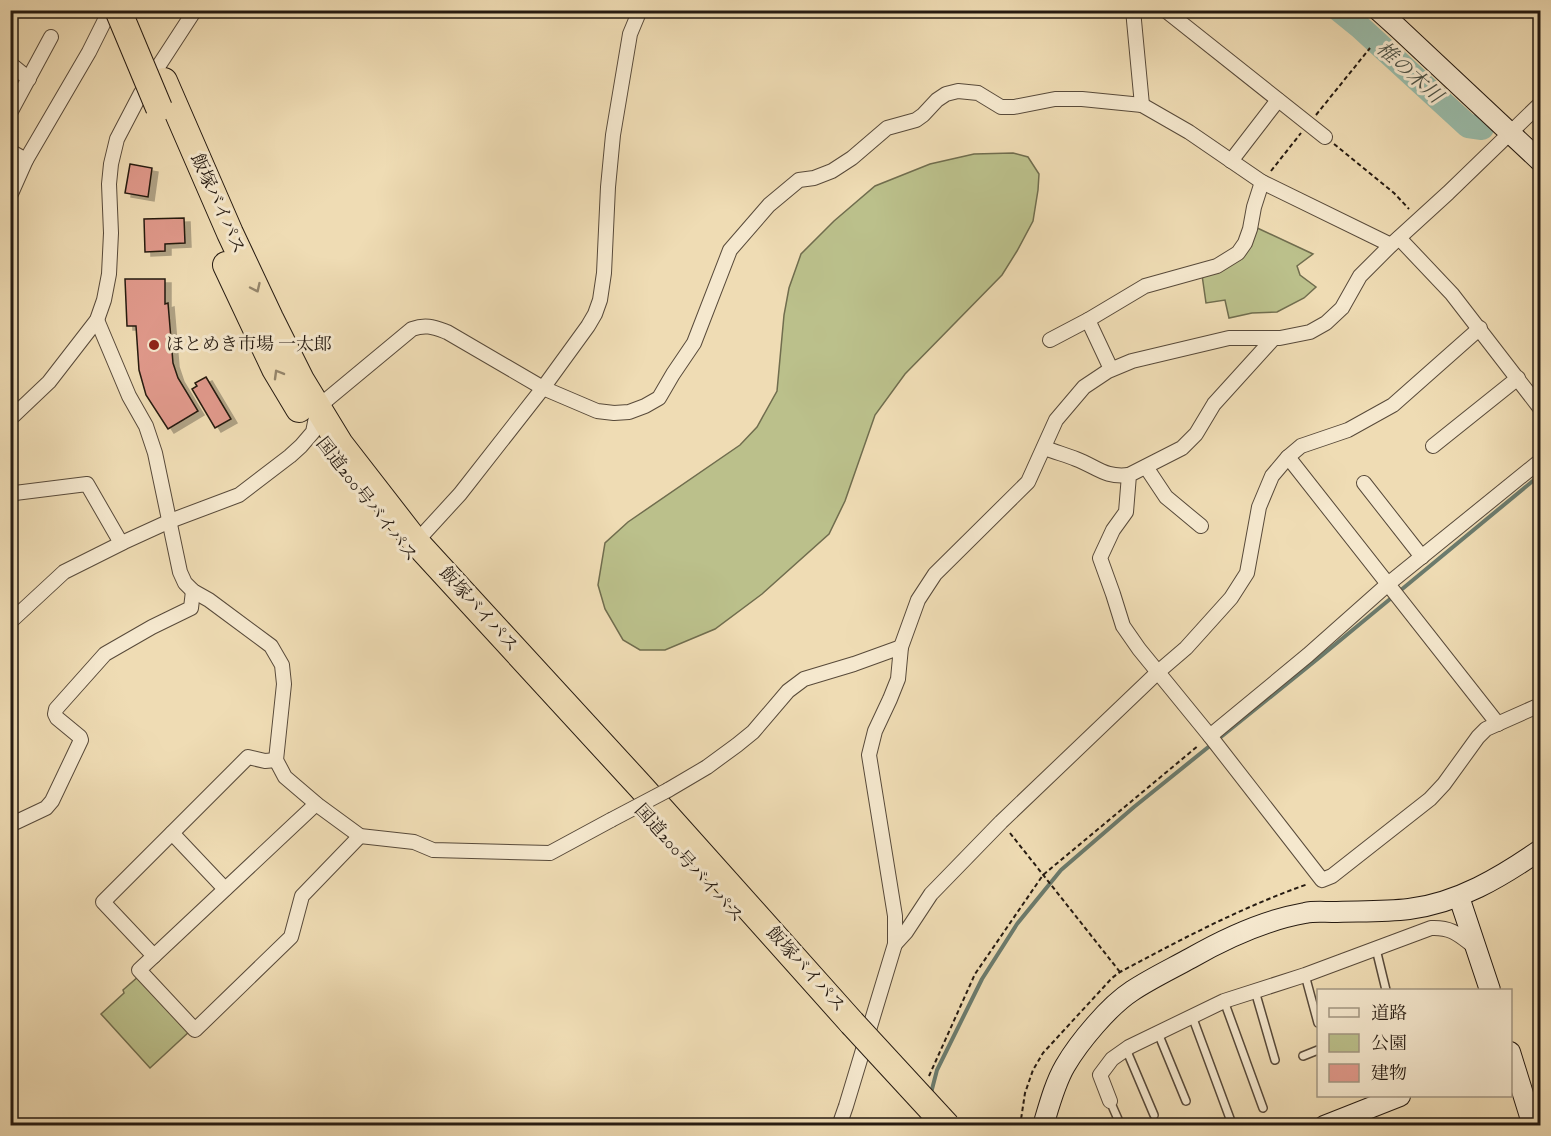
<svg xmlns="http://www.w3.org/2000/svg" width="1551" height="1136" viewBox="0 0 1551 1136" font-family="'IM FELL English','Noto Serif JP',serif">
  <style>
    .green { fill: #bbc08b; stroke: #706d4e; stroke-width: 1.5 }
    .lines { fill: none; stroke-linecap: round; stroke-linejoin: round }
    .stream { stroke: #6b7b6d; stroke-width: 4 }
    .river { stroke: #9abcaa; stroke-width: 24 }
    .building { fill: #e0998b; stroke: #251a11; stroke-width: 1.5; filter: url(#shadow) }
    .lane-casing { stroke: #584a3a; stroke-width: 10 }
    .street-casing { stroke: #584a3a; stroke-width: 16 }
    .secondary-casing { stroke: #251a11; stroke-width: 22 }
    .highway-casing { stroke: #251a11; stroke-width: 28 }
    .path { stroke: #251a11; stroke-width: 2; stroke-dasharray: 4.5 3; stroke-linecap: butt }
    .lane { stroke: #f5e8ce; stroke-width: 7 }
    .street { stroke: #f5e8ce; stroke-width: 14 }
    .secondary { stroke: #f5e8ce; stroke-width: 20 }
    .highway { stroke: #efdcb4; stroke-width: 26 }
    .street-bridge-casing { stroke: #584a3a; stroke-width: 16; stroke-linecap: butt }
    .highway-bridge-casing { stroke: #251a11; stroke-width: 28; stroke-linecap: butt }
    .street-bridge { stroke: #f5e8ce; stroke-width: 14 }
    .highway-bridge { stroke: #efdcb4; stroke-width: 26 }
    .oneway { stroke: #94856b }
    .poi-dot { fill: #8f2418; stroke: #f5e8ce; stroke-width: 2 }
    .labels { text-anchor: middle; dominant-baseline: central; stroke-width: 6; stroke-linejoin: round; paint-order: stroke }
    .street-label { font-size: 18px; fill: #251a11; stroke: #f5e8ce }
    .poi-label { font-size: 18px; fill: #251a11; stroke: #f5e8ce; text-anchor: start }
    .water-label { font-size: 20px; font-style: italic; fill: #4e5347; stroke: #f5e8ce }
  </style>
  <defs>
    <filter id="shadow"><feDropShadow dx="6" dy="4" stdDeviation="0" flood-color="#0004"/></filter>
  </defs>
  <rect width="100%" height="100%" fill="#efdcb4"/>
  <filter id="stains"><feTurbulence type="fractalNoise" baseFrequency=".00333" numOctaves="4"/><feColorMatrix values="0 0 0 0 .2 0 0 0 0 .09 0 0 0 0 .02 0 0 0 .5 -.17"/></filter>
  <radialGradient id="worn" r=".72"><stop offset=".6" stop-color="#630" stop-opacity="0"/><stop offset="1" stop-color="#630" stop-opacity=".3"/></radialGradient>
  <g class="green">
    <polygon points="1013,153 1028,157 1039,174 1038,190 1033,221 1017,251 1002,275 905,374 875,415 845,501 829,534 762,594 715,629 665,650 640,650 623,640 605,609 598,585 605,543 628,522 740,445 757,427 777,391 784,315 789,288 801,254 834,221 875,186 930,164 974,154"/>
    <polygon points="1253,226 1313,254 1297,266 1300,275 1316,287 1304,298 1277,312 1252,313 1229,318 1225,300 1206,303 1202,275 1223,267"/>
    <polygon points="139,976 190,1031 150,1068 101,1014 124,993 123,990"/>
  </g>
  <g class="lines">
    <g class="stream">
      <polyline points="931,1093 937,1070 982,979 1017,924 1061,870 1134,807 1320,657 1540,475"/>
      <polyline points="922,1126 925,1115"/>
    </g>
    <polyline class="river" points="1339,10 1360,27 1468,126 1482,128"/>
  </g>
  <g class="building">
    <polygon points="130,164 152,168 148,197 125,193"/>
    <polygon points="184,218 185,243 165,244 165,251 145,252 144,219"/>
    <polygon points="125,279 165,279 165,304 168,303 173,363 178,378 198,411 168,429 146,395 139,370 136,326 127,326"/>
    <polygon points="206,377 231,419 215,428 192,389 197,386 195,383"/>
  </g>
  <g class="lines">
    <defs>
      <g id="lane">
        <polyline points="1376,949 1386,990"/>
        <polyline points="1305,975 1318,1023"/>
        <polyline points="1255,991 1275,1060"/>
        <polyline points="1224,1001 1263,1108"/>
        <polyline points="1192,1016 1232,1124"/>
        <polyline points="1158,1033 1186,1101"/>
        <polyline points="1126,1049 1154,1115"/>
        <polyline points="1303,1056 1318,1050"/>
        <polyline points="1110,1101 1121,1126"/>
      </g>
      <g id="street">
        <polyline points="1133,10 1142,105"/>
        <polyline points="1165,10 1325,137"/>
        <polyline points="13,66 29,79"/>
        <polyline points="10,113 51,37"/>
        <polyline points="10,151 26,160"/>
        <polyline points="1231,161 1278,100"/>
        <polyline points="10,196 26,160 89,52 110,10"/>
        <polyline points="1399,238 1452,294 1540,408"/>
        <polyline points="97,320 129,396 146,426 155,453 180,572 185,583 193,591 209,600 271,646 282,665 284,684 276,760 285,777 319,806 360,836 414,842 433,850 550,853 611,820"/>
        <polyline points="1273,339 1214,404 1196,434 1182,448 1129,475 1126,512 1113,530 1100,558 1113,594 1123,626 1139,649 1210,736 1322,880 1332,876 1430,799 1444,784 1478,737 1486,729 1540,705"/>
        <polyline points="1050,340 1088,320"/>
        <polyline points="1111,369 1088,320 1145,286 1217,266 1238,253 1245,243 1250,229 1254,207 1262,182"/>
        <polyline points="10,419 49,382 97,320 104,300 109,274 111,233 109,184 111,164 117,139 141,93 195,10"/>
        <polyline points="1433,446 1518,378"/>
        <path d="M1045,448C1055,452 1066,455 1076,459C1097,467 1105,478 1129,475"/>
        <polyline points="1288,457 1498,724"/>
        <polyline points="1146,467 1166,497 1201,526"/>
        <polyline points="1364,483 1422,557"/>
        <polyline points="10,498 15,493 87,484 121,543"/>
        <polyline points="416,542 460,494 543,388 588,326 595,314 600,300 604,273 608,187 613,135 630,34 640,10"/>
        <path d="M10,622L64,572L124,542L170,521L239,495L290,456L301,446L313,432L318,407L412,329C426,324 433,327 447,332L543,388L597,411L614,413L629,412L645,406L659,398L673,374L694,343L730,250L769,205L799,180L814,178L832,171L852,158L887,128L916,120L923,115L937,100L946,94L958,91L978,93L1001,107H1014L1055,99H1082L1142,105L1189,132L1262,182L1391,245"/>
        <polyline points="1210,736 1308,655 1388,584 1540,461"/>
        <polyline points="668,790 707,767 737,745 753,732 788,691 804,679 854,664 901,647"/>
        <polyline points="316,804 139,970 195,1030 291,937 302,896 360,836"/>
        <polyline points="10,825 46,808 52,801 81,740 80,737 57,718 55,714 56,709 105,654 152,627 191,608 193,591"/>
        <polyline points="172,833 225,889"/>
        <polyline points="895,944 906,932 931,894 1001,822 1158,672 1186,648 1231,598 1247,573 1259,507 1272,476 1288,457 1301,446 1348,430 1393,405 1480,328"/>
        <polyline points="154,956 103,902 248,757 265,761 276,760"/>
        <path d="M1110,1101L1100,1075L1112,1059L1129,1047L1224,1001L1305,975L1431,928C1453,927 1460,936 1476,948"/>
        <polyline points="839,1126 846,1106 895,944 895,916 869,755 875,731 890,699 898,679 901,647 918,600 935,574 1028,482 1056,420 1084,387 1108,371 1132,361 1229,338 1280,338 1310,332 1326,323 1342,308 1360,276 1391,245 1448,193 1540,104"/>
      </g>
      <g id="secondary">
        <polyline points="1378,10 1398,28 1540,161"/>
        <polyline points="1459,897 1490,990"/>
        <polyline points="1510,1052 1533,1126"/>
        <path d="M1043,1126C1049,1106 1055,1083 1065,1066C1079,1042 1109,1006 1132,991C1150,979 1171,969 1191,958C1226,938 1265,920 1305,913C1314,911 1323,912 1332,912C1358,911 1384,912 1409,909C1458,903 1501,877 1540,850"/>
        <polyline points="1324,1126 1400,1096"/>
      </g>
      <g id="highway">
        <polyline points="164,81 230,233 270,318 301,380 340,444 416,542 641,787 852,1023"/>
        <polyline points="226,265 275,369 299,409"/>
      </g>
    </defs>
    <use href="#lane" class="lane-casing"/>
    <use href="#street" class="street-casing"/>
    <use href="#secondary" class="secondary-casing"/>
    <use href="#highway" class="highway-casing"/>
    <g class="path">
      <polyline points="1316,115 1370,48"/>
      <polyline points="1334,144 1394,193 1409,209"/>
      <polyline points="1271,171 1301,133"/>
      <polyline points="1010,833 1120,972"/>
      <polyline points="929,1076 975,974 1043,875 1199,745"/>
      <path d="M1020,1126L1025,1093L1033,1070L1043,1053L1112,978L1120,972C1182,939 1242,907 1308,884"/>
    </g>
    <use href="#lane" class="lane"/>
    <use href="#street" class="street"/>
    <use href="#secondary" class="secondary"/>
    <use href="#highway" class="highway"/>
    <defs>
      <polyline id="street-bridge" points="611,820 668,790"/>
      <g id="highway-bridge">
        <polyline points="118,10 159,108"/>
        <polyline points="852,1023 947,1126"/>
      </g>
    </defs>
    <use href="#street-bridge" class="street-bridge-casing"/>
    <use href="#highway-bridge" class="highway-bridge-casing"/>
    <use href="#street-bridge" class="street-bridge"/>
    <use href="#highway-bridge" class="highway-bridge"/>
  </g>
  <defs><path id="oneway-chevron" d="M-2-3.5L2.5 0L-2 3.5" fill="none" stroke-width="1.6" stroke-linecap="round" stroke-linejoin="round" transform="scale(1.5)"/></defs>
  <g class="oneway">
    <use href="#oneway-chevron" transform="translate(256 288) rotate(65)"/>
    <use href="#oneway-chevron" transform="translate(278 374) rotate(-120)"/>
  </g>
  <circle class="poi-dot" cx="154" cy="345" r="6"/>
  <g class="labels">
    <g class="street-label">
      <text transform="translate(217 204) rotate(66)">飯塚バイパス</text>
      <text transform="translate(366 500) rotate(52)">国道200号バイパス</text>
      <text transform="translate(478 610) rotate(48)">飯塚バイパス</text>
      <text transform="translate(688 864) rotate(48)">国道200号バイパス</text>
      <text transform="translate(805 970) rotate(48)">飯塚バイパス</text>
    </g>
    <g class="poi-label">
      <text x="166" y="345">ほとめき市場 一太郎</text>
    </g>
    <g class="water-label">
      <text transform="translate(1409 73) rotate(42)">椎の木川</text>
    </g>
  </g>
  <rect width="1551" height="1136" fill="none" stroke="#efdcb4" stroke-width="36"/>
  <rect x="12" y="12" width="1527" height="1112" fill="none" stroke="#251a11" stroke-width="3"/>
  <rect x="18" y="18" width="1515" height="1100" fill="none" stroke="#251a11" stroke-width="1.5"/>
  <rect x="1317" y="989" width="195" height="108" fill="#f5e8ce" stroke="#a29682" stroke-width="1.5"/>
  <rect x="1329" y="1008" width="30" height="9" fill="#f5e8ce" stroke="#a29682" stroke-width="1.5"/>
  <text x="1371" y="1019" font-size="18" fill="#251a11">道路</text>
  <rect x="1329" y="1034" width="30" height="18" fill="#bbc08b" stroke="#a29682" stroke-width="1.5"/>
  <text x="1371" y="1049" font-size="18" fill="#251a11">公園</text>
  <rect x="1329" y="1064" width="30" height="18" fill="#e0998b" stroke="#a29682" stroke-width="1.5"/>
  <text x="1371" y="1079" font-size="18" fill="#251a11">建物</text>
  <rect width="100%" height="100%" filter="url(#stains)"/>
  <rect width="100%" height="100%" fill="url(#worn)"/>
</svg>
